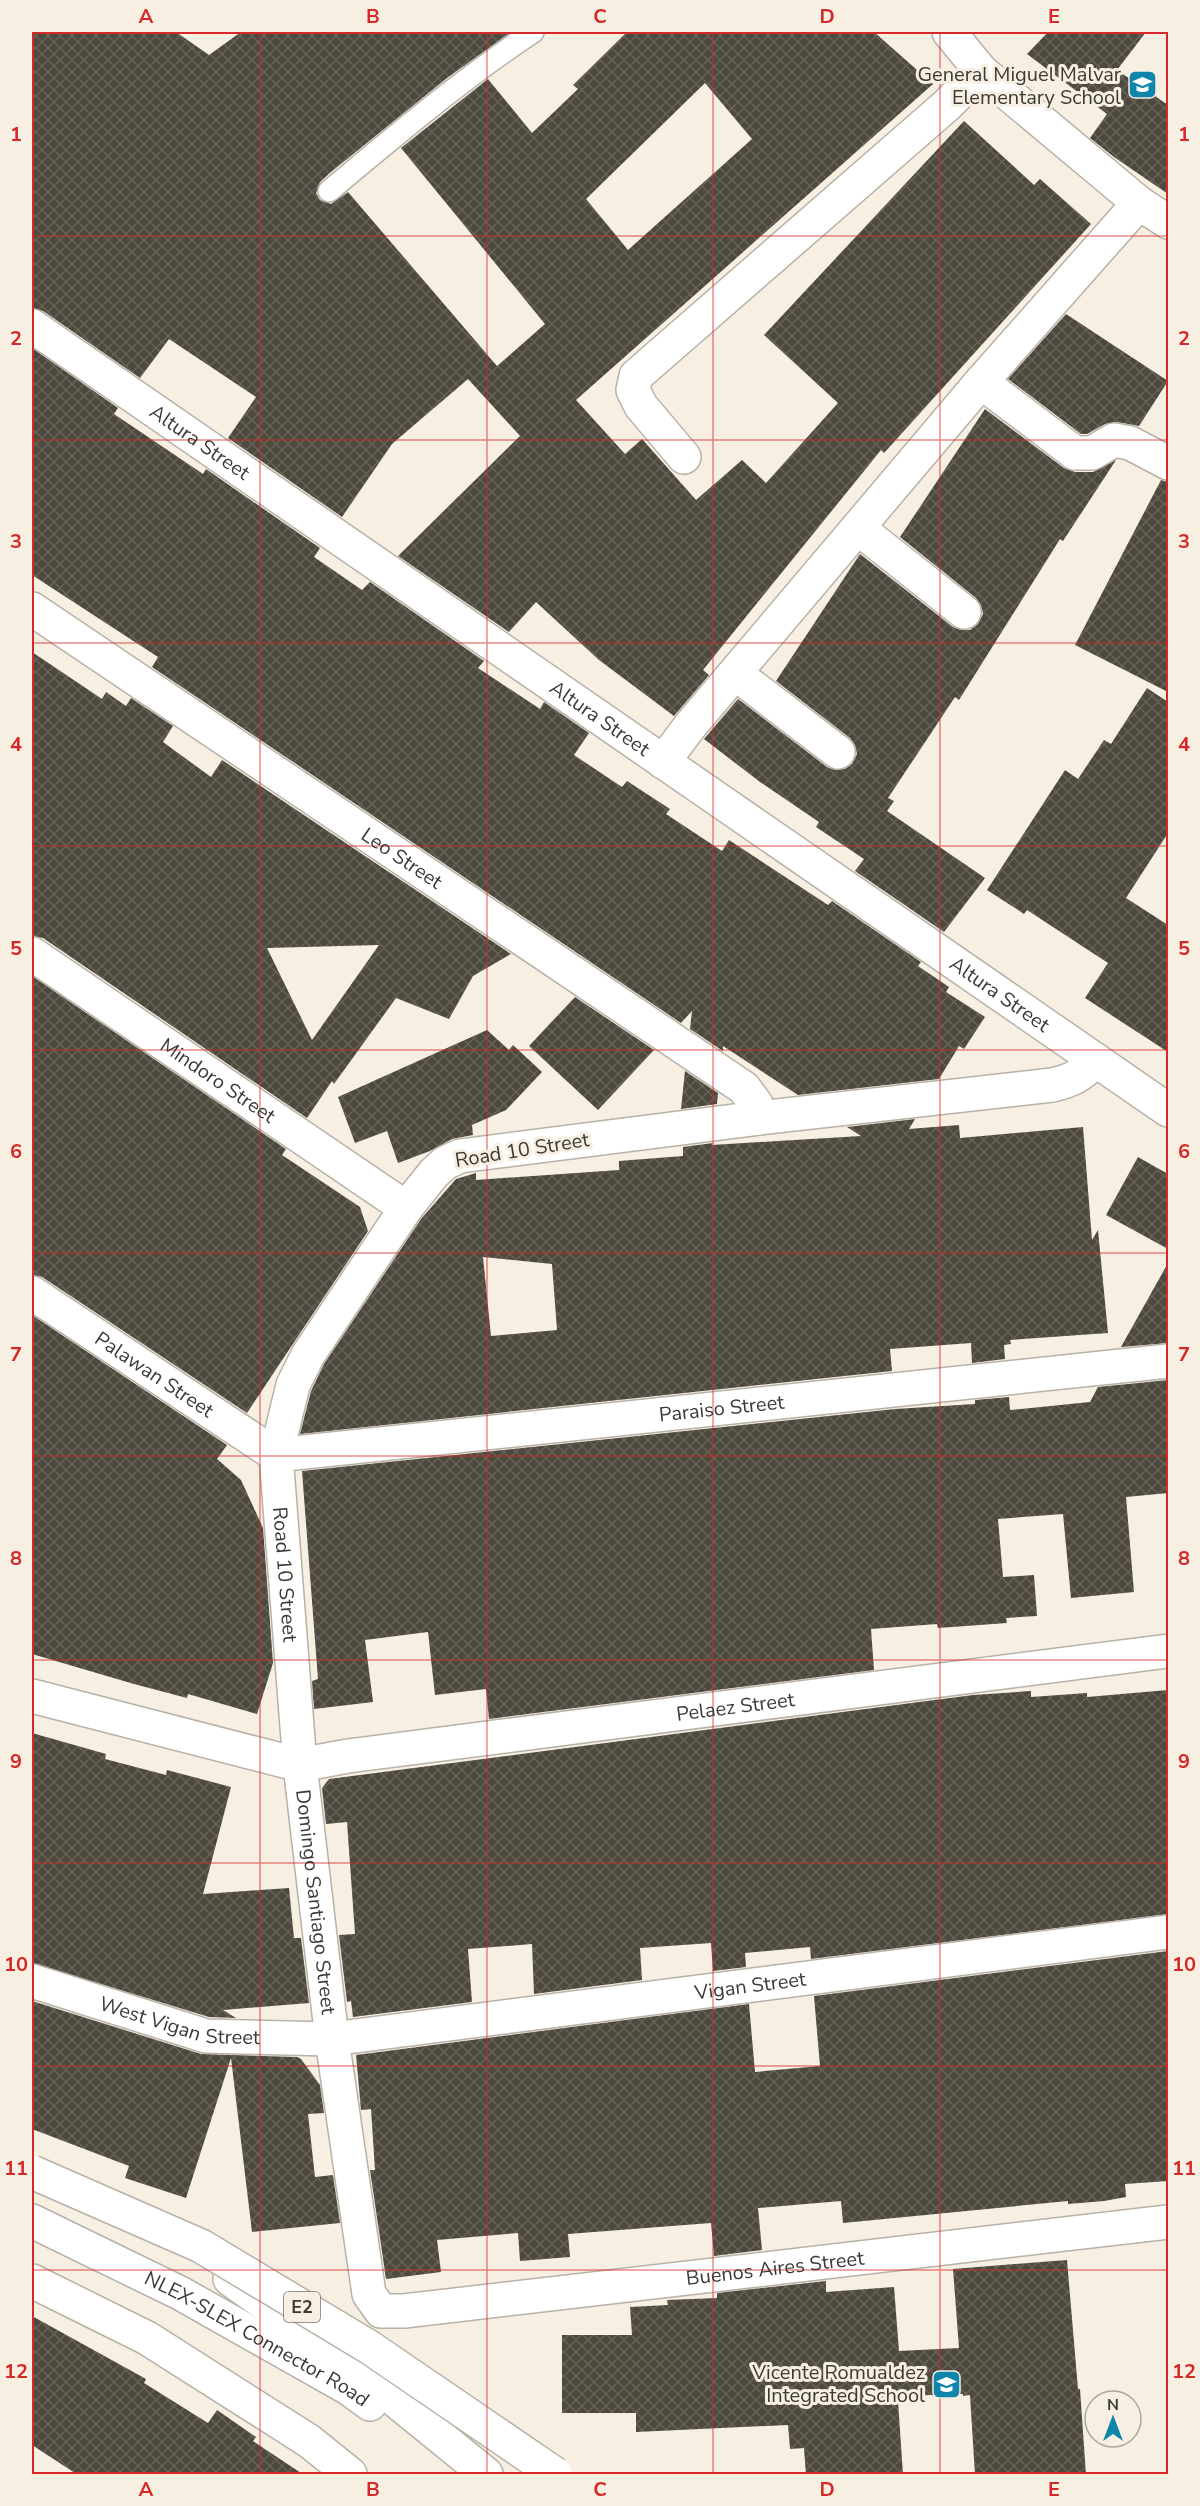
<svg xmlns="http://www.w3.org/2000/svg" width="1200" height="2506" viewBox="0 0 1200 2506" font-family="'Nunito Sans',sans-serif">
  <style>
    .building { fill: url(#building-cross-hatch); fill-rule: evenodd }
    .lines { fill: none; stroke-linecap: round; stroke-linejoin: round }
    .lane-casing { stroke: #b8b1a6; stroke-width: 24 }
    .street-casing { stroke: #b8b1a6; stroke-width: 36 }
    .secondary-casing { stroke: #b8b1a6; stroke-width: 36 }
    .highway-casing { stroke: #b8b1a6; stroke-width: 36 }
    .lane { stroke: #fff; stroke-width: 21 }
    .street { stroke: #fff; stroke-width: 33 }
    .secondary { stroke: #fff; stroke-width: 33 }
    .highway { stroke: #fff; stroke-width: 33 }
    .highway-bridge-casing { stroke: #b8b1a6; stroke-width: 36; stroke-linecap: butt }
    .highway-bridge { stroke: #fff; stroke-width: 33 }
    .grid { fill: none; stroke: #d62828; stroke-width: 1.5; stroke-opacity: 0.55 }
    .labels { text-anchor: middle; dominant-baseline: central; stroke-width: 6; stroke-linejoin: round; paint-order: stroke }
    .shield { fill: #f6efe2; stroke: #747069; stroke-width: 1.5 }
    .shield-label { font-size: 18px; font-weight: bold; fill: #3c3a35 }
    .poi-label { font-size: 20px; fill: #3c3a35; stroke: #f6efe2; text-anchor: end }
    .street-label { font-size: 20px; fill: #3c3a35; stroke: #f6efe2 }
    .neatline { fill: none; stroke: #d62828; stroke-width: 2 }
    .grid-label { font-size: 20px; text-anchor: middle; font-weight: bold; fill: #d62828 }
  </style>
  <defs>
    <pattern id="building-cross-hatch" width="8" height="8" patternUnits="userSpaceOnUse" patternTransform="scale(1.5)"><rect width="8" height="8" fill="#4e493e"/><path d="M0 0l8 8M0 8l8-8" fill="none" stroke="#666258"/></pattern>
  </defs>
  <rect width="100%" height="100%" fill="#f6efe2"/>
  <g class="building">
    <path d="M32,32H176L209,55L241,32H511L447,78L331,172L320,182L316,193L320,200L331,204L348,192L497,366L545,324L401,148L488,79L532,133L578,89L573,85L627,32H874L933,84L576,400L625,454L642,439L696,500L742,460L766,483L838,403L764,335L964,121L1034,185L1040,179L1091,224L884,453L881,450L703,670L709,675L674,716L599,660L536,602L509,632L398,556L520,436L468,379L392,444L342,517L228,438L256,397L169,339L140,378L43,311L32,308ZM705,83L752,139L628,250L586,199Z"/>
    <polygon points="1048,32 1146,32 1117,70 1168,105 1168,194 1114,157 1090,138 1107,114 1027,54"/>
    <polygon points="1066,314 1168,381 1139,426 1117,422 1105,424 1087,434 1081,434 1008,379"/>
    <polygon points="32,348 118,408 114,414 203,474 206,469 320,548 314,557 362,590 370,582 484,661 478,668 540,709 544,702 589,733 574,755 622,787 627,781 670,809 666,814 722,851 729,840 828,905 832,901 921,962 918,966 949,987 946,992 985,1017 964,1049 959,1046 939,1079 798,1095 723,1046 723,1051 690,1029 692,1011 681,1023 152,667 158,657 32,575"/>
    <polygon points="985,409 1064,468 1075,472 1093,472 1116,460 1063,541 1060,539 959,700 955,697 888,798 894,801 887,811 985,878 944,932 855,871 864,859 816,827 819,822 760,782 704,739 738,699 827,767 835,770 845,769 852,764 857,754 855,745 850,738 776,681 860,554 953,627 961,630 970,630 978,624 983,614 981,605 976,598 900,537"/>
    <polygon points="1161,480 1168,482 1168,692 1075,645"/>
    <path d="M32,652L102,699L106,692L126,706L131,698L173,726L163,742L211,777L222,760L511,954L473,976L449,1019L396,998L334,1084L332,1081L307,1118L43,938L32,936ZM379,945L312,1040L267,948Z"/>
    <polygon points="1147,688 1168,702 1168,833 1126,898 1168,925 1168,1052 1085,998 1108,963 1027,910 1024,914 987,890 1065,770 1078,779 1104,740 1111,744"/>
    <polygon points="32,976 286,1149 282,1155 360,1207 368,1231 247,1413 42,1277 32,1275"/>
    <polygon points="575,997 654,1050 598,1110 529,1046"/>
    <polygon points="487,1030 509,1050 513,1045 542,1072 506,1110 472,1125 473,1135 452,1139 430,1151 398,1163 387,1131 355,1143 338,1097"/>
    <polygon points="685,1071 718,1093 717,1104 681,1109"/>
    <path d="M915,1119L909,1129L959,1125L960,1138L1083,1127L1092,1240L1098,1230L1108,1333L1010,1340L1011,1344L1004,1345L1005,1359L972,1363L971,1343L890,1349L892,1371L300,1434L311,1391L324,1364L421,1219L456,1179L476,1173V1180L619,1170V1161L683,1156V1147L713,1143L712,1145L861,1136L847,1127ZM483,1257L552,1264L557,1330L491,1336Z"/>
    <polygon points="1138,1157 1168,1174 1168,1249 1106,1215"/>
    <polygon points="1168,1263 1168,1343 1121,1347"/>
    <polygon points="32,1315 227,1445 217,1459 241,1480 263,1528 273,1663 257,1714 188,1694 187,1698 134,1684 32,1654"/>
    <polygon points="1168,1380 1168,1493 1126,1497 1134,1592 1071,1598 1063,1514 998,1519 1003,1577 1034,1575 1037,1616 1006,1618 1007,1623 938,1628 937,1624 871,1629 874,1670 489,1719 486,1689 435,1695 428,1632 365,1640 373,1702 314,1709 312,1681 318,1679 302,1471 895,1409 975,1404 975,1400 1009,1397 1010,1410 1090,1402 1098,1387"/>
    <polygon points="1168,1690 1168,1914 811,1959 810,1947 745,1953 746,1967 713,1971 711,1943 640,1948 642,1980 534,1994 532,1944 468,1949 472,2002 353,2017 351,2001 347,2002 339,1935 355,1934 347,1822 326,1824 322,1788 329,1779 973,1695 1031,1691 1031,1697 1087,1693 1087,1697"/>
    <polygon points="32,1733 106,1754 105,1759 166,1775 167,1770 231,1787 203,1894 289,1888 294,1938 301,1938 309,2003 223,2010 236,2018 209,2017 32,1963"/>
    <polygon points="1168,1951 1168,2181 1125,2184 1126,2197 1104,2201 1068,2204 1068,2201 843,2223 841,2201 758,2208 762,2250 714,2256 711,2223 568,2234 570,2257 520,2261 518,2233 437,2240 441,2272 386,2279 370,2170 375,2170 371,2109 361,2110 356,2055 749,2004 755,2072 820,2066 814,1996"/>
    <polygon points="32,2001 201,2054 297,2057 301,2059 320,2085 324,2113 308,2114 315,2177 333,2175 340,2223 252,2232 231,2058 186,2198 125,2178 129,2166 32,2129"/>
    <polygon points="1067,2260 1078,2389 1080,2389 1086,2475 975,2475 970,2395 963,2396 963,2394 902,2396 902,2401 898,2401 903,2475 806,2475 804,2448 790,2449 788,2425 636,2432 636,2413 562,2413 562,2335 632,2335 630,2307 668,2305 667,2300 717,2298 717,2293 817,2282 826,2281 826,2292 894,2287 899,2351 959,2348 953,2269"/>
    <polygon points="32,2316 146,2379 144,2383 208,2423 217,2410 256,2437 253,2441 304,2475 78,2475 32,2445"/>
  </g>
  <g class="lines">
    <defs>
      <path id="lane" d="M329,191C395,136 462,79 533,32"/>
      <g id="street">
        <polyline points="949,32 981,71 1139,203 1168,222"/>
        <polyline points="981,382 1075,453 1092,453 1114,440 1130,443 1168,463"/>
        <polyline points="684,457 641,406 633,390 636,376 947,105 981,71"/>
        <polyline points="858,528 964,612"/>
        <path id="s1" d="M32,609L744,1088L756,1104L759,1118"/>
        <polyline points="736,674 838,752"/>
        <polyline points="663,762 690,726 981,382 1139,203"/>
        <path id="s2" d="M32,954L406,1208"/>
        <path id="s3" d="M1096,1060C1082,1075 1071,1081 1052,1085L759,1118L460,1156L445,1163L434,1173L406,1208L308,1355L293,1385L276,1455L300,1765L332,2039L369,2294L381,2311H404L1168,2222"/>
        <path id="s4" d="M32,1293L276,1455"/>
        <path id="s5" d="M276,1455L1168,1361"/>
        <path id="s6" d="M32,1696L300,1765L348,1756L1168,1651"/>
        <path id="s7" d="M32,1981L206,2036L332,2039L1168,1932"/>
      </g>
      <g id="secondary">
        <path id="s8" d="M32,326L1168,1110"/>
      </g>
      <g id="highway">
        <path id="s9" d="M32,2221L180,2293L348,2388L370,2404"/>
        <polyline points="230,2279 353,2366 486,2474"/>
        <polyline points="32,2281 147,2338 309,2441 350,2474"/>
      </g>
    </defs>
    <use href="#lane" class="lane-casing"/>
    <use href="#street" class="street-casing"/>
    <use href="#secondary" class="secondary-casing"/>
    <use href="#highway" class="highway-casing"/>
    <use href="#lane" class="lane"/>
    <use href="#street" class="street"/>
    <use href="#secondary" class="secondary"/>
    <use href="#highway" class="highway"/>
    <defs>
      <polyline id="highway-bridge" points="32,2172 201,2246 369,2347 555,2474"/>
    </defs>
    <use href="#highway-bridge" class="highway-bridge-casing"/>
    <use href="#highway-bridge" class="highway-bridge"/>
  </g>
  <path class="grid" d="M260,32V2474M487,32V2474M713,32V2474M940,32V2474M32,236H1168M32,440H1168M32,643H1168M32,846H1168M32,1050H1168M32,1253H1168M32,1456H1168M32,1660H1168M32,1863H1168M32,2066H1168M32,2270H1168"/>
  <defs>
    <symbol id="school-square" viewBox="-11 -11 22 22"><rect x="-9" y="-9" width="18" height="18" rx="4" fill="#0e85aa" stroke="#f6efe2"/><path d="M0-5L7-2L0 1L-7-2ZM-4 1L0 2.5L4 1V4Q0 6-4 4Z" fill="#fff"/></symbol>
  </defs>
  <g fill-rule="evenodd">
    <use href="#school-square" x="1126" y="68" width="33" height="33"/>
    <use href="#school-square" x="930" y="2368" width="33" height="33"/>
  </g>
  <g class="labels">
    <rect class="shield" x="284" y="2292" width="36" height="30" rx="4.5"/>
    <g class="shield-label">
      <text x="302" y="2307">E2</text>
    </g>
    <g class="poi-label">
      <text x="1121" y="74">General Miguel Malvar<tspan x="1121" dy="23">Elementary School</tspan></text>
      <text x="925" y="2372">Vicente Romualdez<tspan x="925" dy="23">Integrated School</tspan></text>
    </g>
    <g class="street-label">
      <text stroke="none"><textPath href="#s8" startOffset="204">Altura Street</textPath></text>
      <text stroke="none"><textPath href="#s8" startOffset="690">Altura Street</textPath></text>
      <text stroke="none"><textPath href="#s1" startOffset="446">Leo Street</textPath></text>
      <text stroke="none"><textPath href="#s8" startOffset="1176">Altura Street</textPath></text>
      <text stroke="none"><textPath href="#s2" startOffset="225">Mindoro Street</textPath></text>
      <text transform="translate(522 1150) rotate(-9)">Road 10 Street</text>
      <text stroke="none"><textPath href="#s4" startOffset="147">Palawan Street</textPath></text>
      <text stroke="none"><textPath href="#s5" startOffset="448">Paraiso Street</textPath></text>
      <text stroke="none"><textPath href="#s3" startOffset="1126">Road 10 Street</textPath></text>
      <text stroke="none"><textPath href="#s6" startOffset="716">Pelaez Street</textPath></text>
      <text stroke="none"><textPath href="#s3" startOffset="1455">Domingo Santiago Street</textPath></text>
      <text stroke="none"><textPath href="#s7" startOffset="730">Vigan Street</textPath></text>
      <text stroke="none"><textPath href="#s7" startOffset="154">West Vigan Street</textPath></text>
      <text stroke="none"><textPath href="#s3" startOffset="2268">Buenos Aires Street</textPath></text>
      <text stroke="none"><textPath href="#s9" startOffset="254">NLEX-SLEX Connector Road</textPath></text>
    </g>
  </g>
  <rect width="1200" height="2506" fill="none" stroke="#f6efe2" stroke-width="66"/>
  <g transform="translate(1113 2419)"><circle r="28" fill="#f6efe2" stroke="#aca79d" stroke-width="1.5"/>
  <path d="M0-4.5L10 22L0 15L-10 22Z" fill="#0e85aa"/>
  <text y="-9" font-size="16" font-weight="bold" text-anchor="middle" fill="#3c3a35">N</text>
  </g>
  <rect x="33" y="33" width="1134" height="2440" class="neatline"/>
  <g class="grid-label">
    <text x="146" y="23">A</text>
    <text x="373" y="23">B</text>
    <text x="600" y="23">C</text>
    <text x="827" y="23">D</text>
    <text x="1054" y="23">E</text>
    <text x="16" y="141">1</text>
    <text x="1184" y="141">1</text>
    <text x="16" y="345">2</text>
    <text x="1184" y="345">2</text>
    <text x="16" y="548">3</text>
    <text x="1184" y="548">3</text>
    <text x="16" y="751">4</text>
    <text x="1184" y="751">4</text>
    <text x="16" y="955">5</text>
    <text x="1184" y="955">5</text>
    <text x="16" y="1158">6</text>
    <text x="1184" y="1158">6</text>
    <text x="16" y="1361">7</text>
    <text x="1184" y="1361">7</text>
    <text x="16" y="1565">8</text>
    <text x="1184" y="1565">8</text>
    <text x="16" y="1768">9</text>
    <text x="1184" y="1768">9</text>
    <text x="16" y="1971">10</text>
    <text x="1184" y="1971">10</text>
    <text x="16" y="2175">11</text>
    <text x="1184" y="2175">11</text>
    <text x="16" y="2378">12</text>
    <text x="1184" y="2378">12</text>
    <text x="146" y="2496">A</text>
    <text x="373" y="2496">B</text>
    <text x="600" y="2496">C</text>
    <text x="827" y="2496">D</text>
    <text x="1054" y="2496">E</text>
  </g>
</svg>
